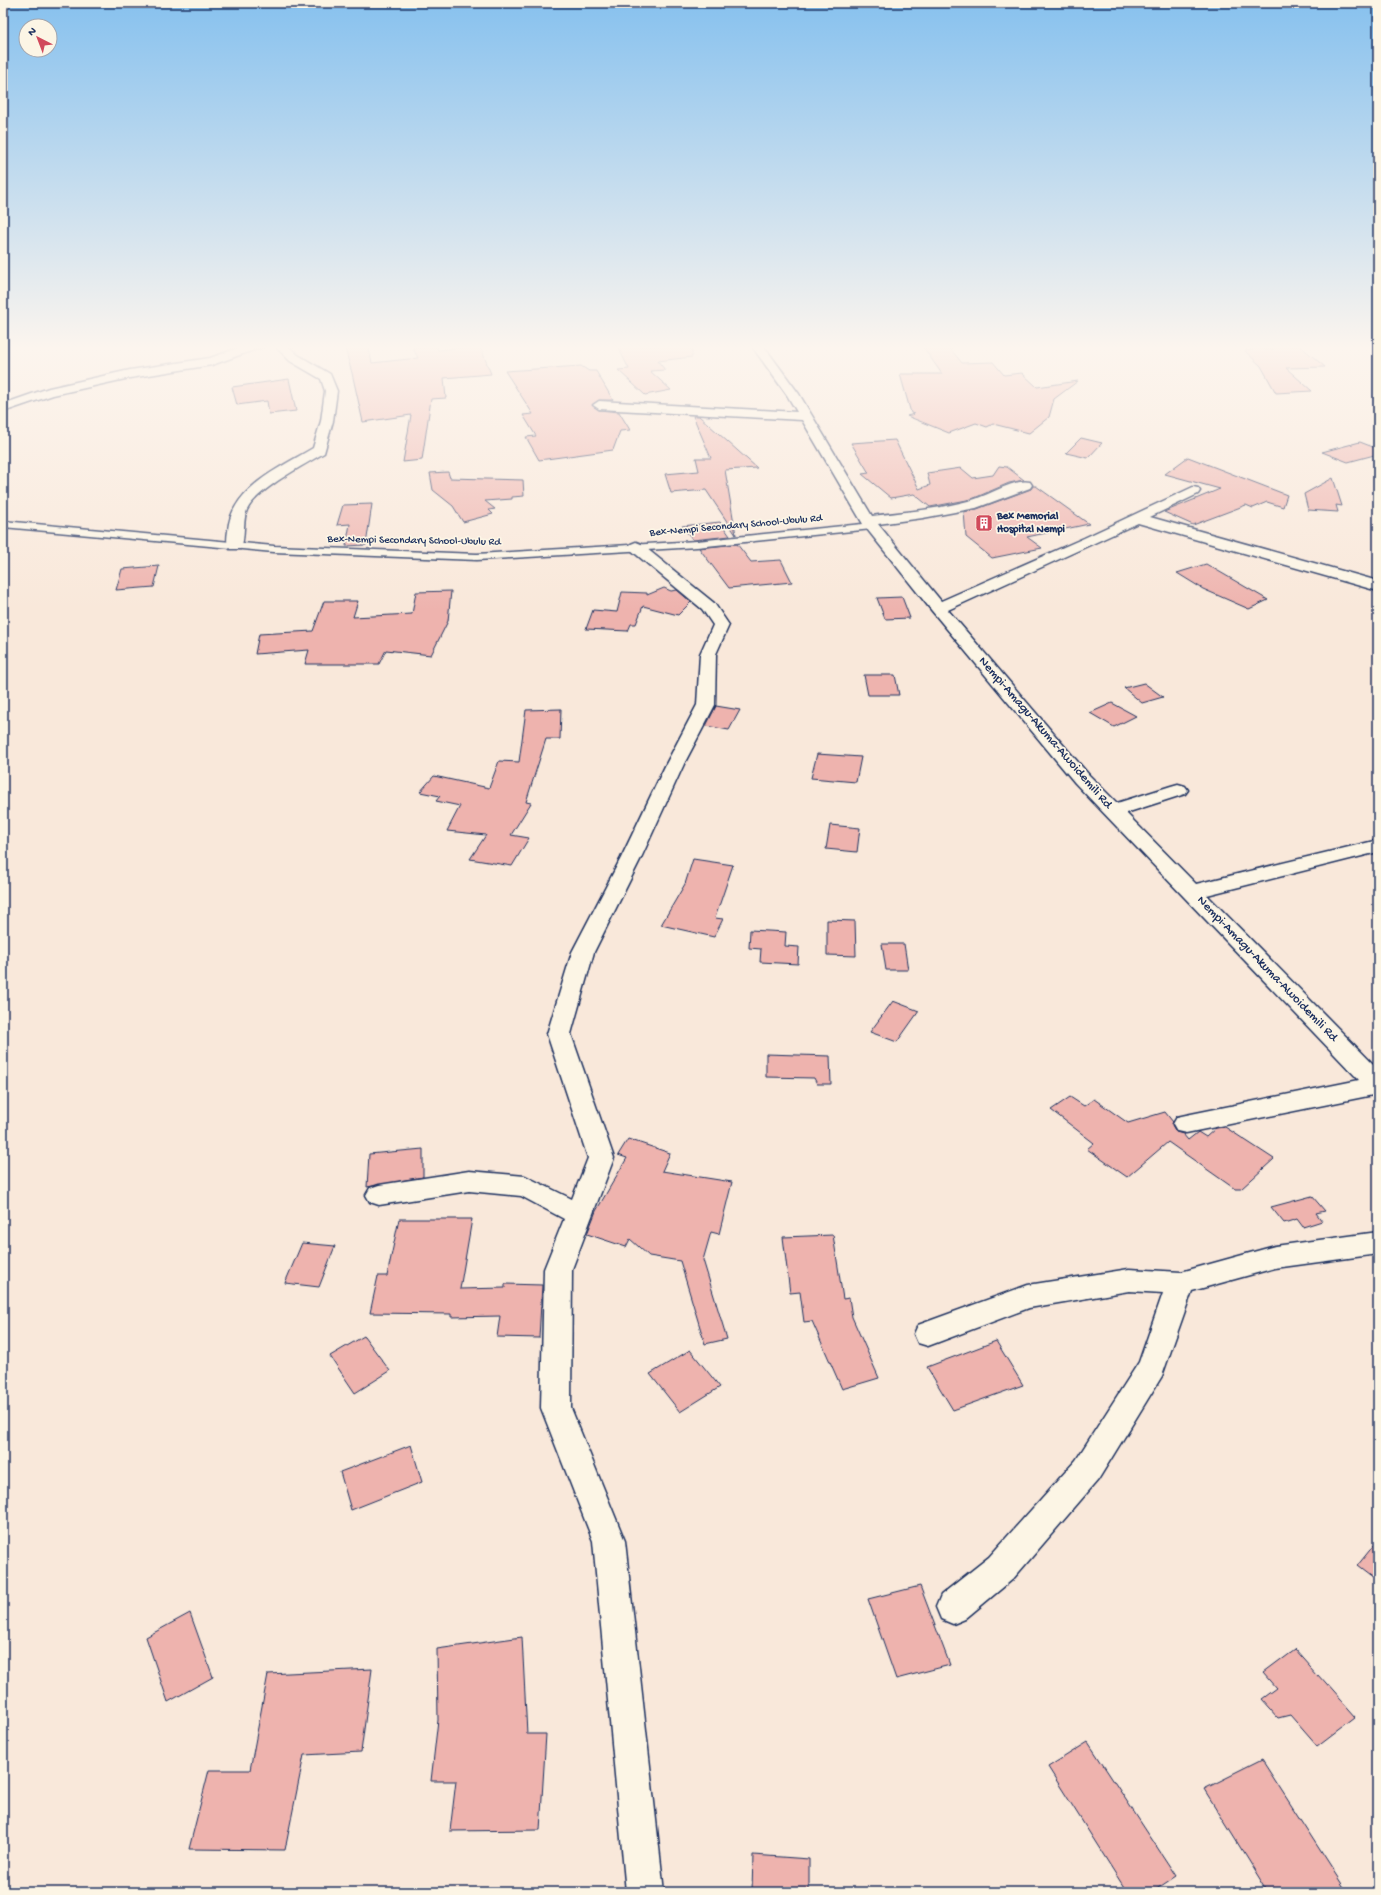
<svg xmlns="http://www.w3.org/2000/svg" width="1381" height="1895" viewBox="0 0 1381 1895" font-family="'Gochi Hand',sans-serif">
  <style>
    .building { fill: #eeb3ae; stroke: #1b2f5e }
    .lines { fill: none; stroke-linecap: round; stroke-linejoin: round }
    .service-casing { stroke: #1b2f5e; stroke-width: 3 }
    .minor-casing { stroke: #1b2f5e; stroke-width: 3 }
    .service { fill: #fcf5e5; fill-rule: evenodd }
    .minor { fill: #fcf5e5; fill-rule: evenodd }
    .labels { text-anchor: middle; dominant-baseline: central; stroke-width: 3.5; stroke-linejoin: round; paint-order: stroke }
    .far-poi-label { font-size: 11px; font-weight: bold; fill: #1b2f5e; stroke: #fcf5e5; text-anchor: start }
    .far-street-label { font-size: 11px; fill: #1b2f5e; stroke: #fcf5e5 }
    .street-label { font-size: 13px; fill: #1b2f5e; stroke: #fcf5e5 }
  </style>
  <rect width="100%" height="100%" fill="#f9e8da"/>
  <filter id="ink" filterUnits="userSpaceOnUse"><feTurbulence type="fractalNoise" baseFrequency=".025" numOctaves="2"/><feDisplacementMap in="SourceGraphic" scale="8" xChannelSelector="R" yChannelSelector="G"/><feConvolveMatrix kernelMatrix="1 2 1 2 8 2 1 2 1" color-interpolation-filters="sRGB"/></filter>
  <g filter="url(#ink)">
    <g class="building">
      <polygon points="344,345 368,345 372,363 418,358 413,348 436,346 438,350 480,346 491,374 444,378 446,398 431,399 422,460 403,462 411,415 363,422 352,373"/>
      <polygon points="617,345 692,345 692,357 658,361 665,370 650,371 671,390 645,395 618,370 629,369"/>
      <polygon points="1250,345 1260,345 1265,350 1274,349 1269,345 1299,345 1325,367 1286,368 1312,391 1276,393 1261,366 1245,351 1253,350"/>
      <polygon points="948,346 962,363 993,362 1004,375 1022,373 1037,387 1078,381 1054,399 1049,417 1029,433 993,424 987,427 976,423 949,433 907,416 914,414 911,413 900,374 942,374 923,347"/>
      <polygon points="581,366 589,371 596,371 613,400 599,400 592,405 599,410 619,412 630,430 620,431 613,450 539,460 526,437 536,436 523,415 533,414 505,371"/>
      <polygon points="289,379 296,411 269,414 267,401 237,405 232,387"/>
      <polygon points="693,416 699,416 757,468 725,470 736,535 706,490 671,493 665,474 699,471 696,458 711,458"/>
      <polygon points="1081,438 1102,443 1088,458 1066,453"/>
      <polygon points="895,440 919,489 930,485 927,473 961,468 973,478 993,475 999,466 1007,467 1024,480 1009,483 972,499 930,507 914,494 891,498 862,474 869,473 851,443"/>
      <polygon points="1360,442 1378,449 1378,454 1348,462 1322,452"/>
      <polygon points="1188,457 1287,495 1283,507 1267,502 1253,508 1246,505 1193,525 1164,512 1220,489 1165,474"/>
      <polygon points="448,472 450,478 523,480 524,496 512,497 512,499 485,501 495,509 489,510 493,514 463,522 453,506 433,490 430,473"/>
      <polygon points="1333,478 1342,506 1336,505 1338,512 1308,510 1304,494"/>
      <polygon points="1033,486 1036,486 1089,524 1027,537 1042,548 992,558 966,537 964,512 977,509 1031,489"/>
      <polygon points="372,504 366,545 346,546 350,524 337,525 343,505"/>
      <polygon points="720,522 730,536 693,540 682,526"/>
      <polygon points="737,544 751,562 781,560 792,582 729,588 699,548"/>
      <polygon points="1206,564 1268,600 1249,609 1203,589 1177,573"/>
      <polygon points="159,566 154,587 116,590 122,569"/>
      <polygon points="664,588 671,591 677,590 691,602 678,615 643,606 636,624 631,624 628,631 586,629 593,610 617,612 622,592 647,593 647,595"/>
      <polygon points="451,591 448,621 431,655 386,650 379,664 305,664 309,650 255,654 259,634 313,631 324,601 358,601 353,617 412,614 416,592"/>
      <polygon points="902,597 910,618 885,619 877,598"/>
      <polygon points="864,675 895,675 899,695 868,695"/>
      <polygon points="1144,683 1163,697 1142,703 1124,688"/>
      <polygon points="1112,703 1136,716 1114,727 1090,713"/>
      <polygon points="716,706 740,710 729,730 706,726"/>
      <polygon points="561,709 560,739 546,739 526,802 531,803 511,835 529,838 512,866 470,859 486,835 447,831 460,806 436,801 440,796 420,792 434,776 489,788 499,761 519,762 526,710"/>
      <polygon points="817,754 861,757 856,782 811,778"/>
      <polygon points="830,825 860,828 857,852 826,849"/>
      <polygon points="693,859 733,865 715,918 723,919 714,937 661,925 685,884"/>
      <polygon points="827,920 855,921 856,956 827,955"/>
      <polygon points="750,930 786,932 785,946 799,947 798,964 760,962 761,949 749,948"/>
      <polygon points="882,944 904,944 908,970 886,970"/>
      <polygon points="893,1001 919,1011 897,1042 870,1032"/>
      <polygon points="766,1054 830,1056 831,1084 817,1084 814,1078 766,1077"/>
      <polygon points="1070,1097 1084,1106 1094,1099 1128,1123 1165,1112 1173,1122 1172,1125 1176,1132 1183,1134 1188,1140 1198,1132 1206,1137 1216,1128 1225,1127 1274,1159 1241,1189 1235,1189 1168,1142 1127,1177 1087,1149 1094,1143 1051,1110"/>
      <polygon points="628,1139 670,1153 662,1171 732,1182 719,1234 711,1232 703,1260 727,1339 705,1344 680,1261 649,1256 630,1239 626,1247 587,1234 596,1211 627,1158 618,1155"/>
      <polygon points="423,1149 423,1177 367,1187 369,1154"/>
      <polygon points="1312,1196 1325,1211 1316,1213 1322,1221 1303,1227 1297,1219 1284,1223 1271,1207"/>
      <polygon points="399,1219 472,1219 460,1289 505,1288 505,1284 542,1285 539,1338 497,1337 500,1316 451,1317 451,1314 370,1313 378,1276 387,1276"/>
      <polygon points="833,1235 843,1299 849,1298 852,1317 879,1378 842,1389 812,1321 804,1322 800,1292 790,1293 783,1237"/>
      <polygon points="302,1243 335,1246 319,1287 285,1283"/>
      <polygon points="364,1336 390,1371 355,1393 330,1356"/>
      <polygon points="996,1341 1023,1385 953,1410 927,1367"/>
      <polygon points="690,1350 720,1387 680,1412 650,1374"/>
      <polygon points="411,1445 422,1482 351,1510 340,1472"/>
      <polygon points="1378,1540 1378,1582 1357,1566"/>
      <polygon points="920,1586 950,1665 896,1679 868,1599"/>
      <polygon points="190,1613 213,1677 168,1702 146,1637"/>
      <polygon points="522,1637 527,1734 546,1734 540,1830 450,1831 456,1781 431,1781 438,1720 437,1649"/>
      <polygon points="1295,1649 1355,1717 1317,1746 1290,1715 1278,1718 1261,1699 1276,1688 1263,1673"/>
      <polygon points="372,1669 361,1752 304,1755 285,1850 189,1849 209,1770 250,1770 268,1674"/>
      <polygon points="1088,1742 1176,1876 1152,1892 1127,1892 1048,1767"/>
      <polygon points="1262,1760 1347,1892 1268,1892 1204,1789"/>
      <polygon points="753,1855 809,1859 809,1892 752,1892"/>
    </g>
    <g class="lines">
      <defs>
        <polygon id="service" points="3,521 274,546 477,554 697,541 872,523 876,526 872,529 697,547 477,560 274,552 3,527"/>
        <g id="minor">
          <polygon points="247,345 264,345 262,347 212,365 130,378 53,395 3,412 3,404 49,388 130,370 210,358"/>
          <path d="M274,345H287L298,355L330,374L337,391L333,421L324,453C304,465 256,490 247,510C242,521 246,541 240,549H230C226,544 227,537 228,531C231,488 280,468 313,448L321,421L325,391L321,379L290,361Z"/>
          <path d="M751,345H763L799,394L872,516C905,512 940,509 972,500C988,496 1015,478 1030,482L1032,485L1030,488L976,508L923,518L878,524L941,601L1084,538L1193,487L1198,488L1200,491L1198,494L1150,517L1378,581V591L1138,523L948,610L1089,775L1117,803L1171,786L1178,784L1185,786L1188,790L1185,794L1126,813L1196,884L1378,840V852L1207,895L1378,1069V1094L1186,1133L1177,1131L1173,1124L1177,1117L1186,1115L1359,1080L1075,783L932,611L863,524L802,420L599,409L593,405L599,401L797,412L787,395Z"/>
          <polygon points="636,542 641,544 714,603 729,625 716,654 715,705 684,764 641,858 594,952 571,1034 614,1158 572,1269 571,1408 625,1541 664,1892 626,1892 593,1541 541,1408 544,1269 564,1219 521,1196 469,1191 379,1205 370,1202 366,1195 370,1188 379,1185 469,1171 525,1176 572,1199 588,1158 547,1034 572,952 621,858 666,764 697,705 700,654 713,625 702,609 631,550 628,547 631,544"/>
          <polygon points="1378,1232 1378,1254 1275,1268 1192,1291 1162,1376 1098,1480 1013,1579 965,1619 953,1624 941,1619 936,1607 941,1595 989,1557 1076,1460 1139,1362 1163,1293 1129,1291 1029,1308 928,1346 918,1343 914,1334 918,1325 1028,1285 1129,1269 1181,1272 1275,1246"/>
        </g>
      </defs>
      <use href="#service" class="service-casing"/>
      <use href="#minor" class="minor-casing"/>
      <use href="#service" class="service"/>
      <use href="#minor" class="minor"/>
    </g>
  </g>
  <linearGradient id="sky" x2="0" y2="1"><stop stop-color="#87c1ee"/><stop offset="0.57" stop-color="#fcf5ee"/><stop offset="1" stop-color="#fcf5ee" stop-opacity="0"/></linearGradient>
  <rect width="1381" height="610" fill="url(#sky)"/>
  <defs>
    <symbol id="building-square" viewBox="-11 -11 22 22"><rect x="-9" y="-9" width="18" height="18" rx="4" fill="#d1495b" stroke="#fcf5e5"/><path d="M-4-6H4V6H1V3H-1V6H-4ZM-2.5-4.3h1.7v1.8h-1.7ZM.8-4.3h1.7v1.8H.8ZM-2.5-1h1.7V.8h-1.7ZM.8-1h1.7V.8H.8Z" fill="#fff"/></symbol>
  </defs>
  <g fill-rule="evenodd">
    <use href="#building-square" x="974" y="513" width="20" height="20"/>
  </g>
  <g class="labels">
    <g class="far-poi-label">
      <text x="997" y="517">Bex Memorial<tspan x="997" dy="13">Hospital Nempi</tspan></text>
    </g>
    <g class="far-street-label">
      <text transform="translate(736 526) rotate(-5)">Bex-Nempi Secondary School-Ubulu Rd</text>
      <text transform="translate(414 541) rotate(1)">Bex-Nempi Secondary School-Ubulu Rd</text>
    </g>
    <g class="street-label">
      <text transform="translate(1045 733) rotate(49)">Nempi-Amagu-Akuma-Awoidemili Rd</text>
      <text transform="translate(1267 969) rotate(46)">Nempi-Amagu-Akuma-Awoidemili Rd</text>
    </g>
  </g>
  <rect width="1381" height="1895" fill="none" stroke="#fcf5e5" stroke-width="16"/>
  <rect x="8" y="8" width="1365" height="1879" fill="none" stroke="#1b2f5e" stroke-width="1.5" filter="url(#ink)"/>
  <g transform="translate(38 38) rotate(318)"><circle r="19" fill="#fcf5e5" stroke="#a2a6af"/>
  <path d="M0-3L7 15L0 10L-7 15Z" fill="#d1495b"/>
  <text y="-6" font-size="11" font-weight="bold" text-anchor="middle" fill="#1b2f5e">N</text>
  </g>
</svg>
